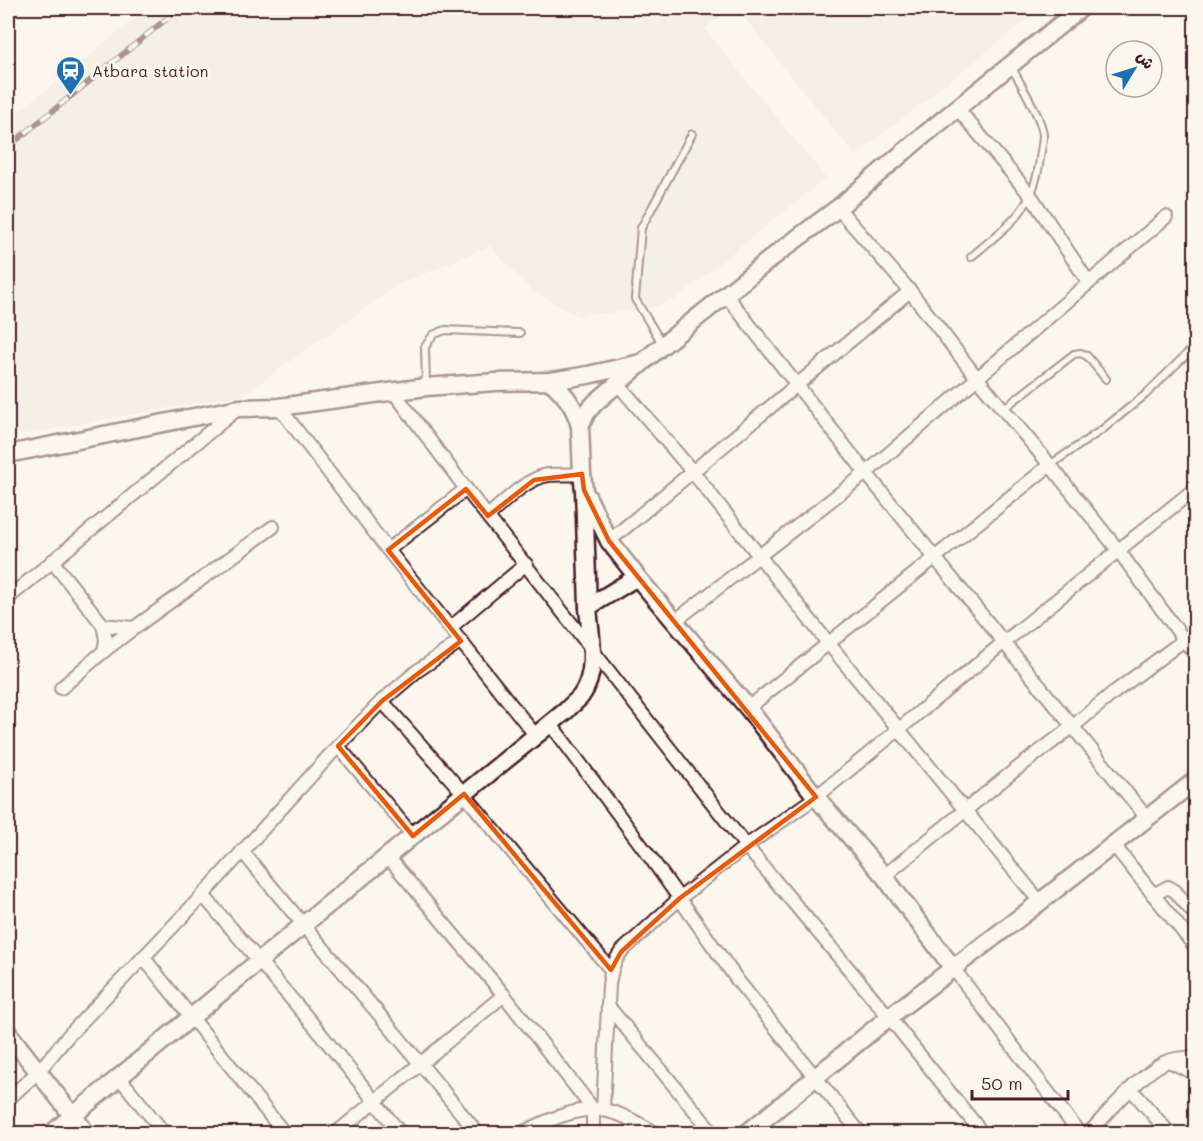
<svg xmlns="http://www.w3.org/2000/svg" width="1203" height="1141" viewBox="0 0 1203 1141" font-family="Mali,'Playpen Sans Arabic',sans-serif">
  <style>
    .built { fill: #eee7de }
    .lines { fill: none; stroke-linecap: round; stroke-linejoin: round }
    .lane-casing { stroke: #4a1f2b; stroke-width: 10 }
    .street-casing { stroke: #4a1f2b; stroke-width: 16 }
    .secondary-casing { stroke: #4a1f2b; stroke-width: 21 }
    .lane { stroke: #fbf7ec; stroke-width: 6 }
    .street { stroke: #fbf7ec; stroke-width: 12 }
    .secondary { stroke: #fbf7ec; stroke-width: 16 }
    .rail-casing { stroke: #4a1f2b; stroke-width: 6 }
    .rail { stroke: #fbf7ec; stroke-width: 4; stroke-dasharray: 11; stroke-linecap: butt }
    .marked { fill: none; stroke: #e8590c; stroke-width: 4.5; stroke-linejoin: round }
    .labels { text-anchor: middle; dominant-baseline: central; stroke-width: 6; stroke-linejoin: round; paint-order: stroke }
    .poi-label { font-size: 16px; fill: #4a1f2b; stroke: #fbf7ec; text-anchor: start }
  </style>
  <rect width="100%" height="100%" fill="#fbf7ec"/>
  <filter id="ink" filterUnits="userSpaceOnUse"><feTurbulence type="fractalNoise" baseFrequency=".0167" numOctaves="2"/><feDisplacementMap in="SourceGraphic" scale="12" xChannelSelector="R" yChannelSelector="G"/><feConvolveMatrix kernelMatrix="1 2 1 2 8 2 1 2 1" color-interpolation-filters="sRGB"/></filter>
  <g filter="url(#ink)">
    <g class="built">
      <polygon points="148,8 731,8 705,29 826,178 674,300 647,309 578,316 531,291 490,246 398,285 243,395 8,437 8,120"/>
      <polygon points="736,8 1042,8 855,156"/>
    </g>
    <g class="lines">
      <defs>
        <g id="lane">
          <path d="M971,257C1009,224 1034,211 1040,158C1041,150 1043,142 1043,135C1042,118 1020,83 1012,68"/>
          <polyline points="663,345 635,299 641,228 692,134"/>
          <polyline points="426,386 425,347 433,335 445,330 520,333"/>
          <polyline points="1003,409 1074,354 1081,353 1087,356 1106,379"/>
          <polyline points="1050,465 1103,429 1145,395 1196,345"/>
        </g>
        <g id="street">
          <polyline points="957,108 1031,196 1089,283"/>
          <polyline points="838,208 910,291 977,378 1050,465 1118,550 1196,656"/>
          <polyline points="726,295 866,473 1147,818"/>
          <polyline points="618,384 692,471 829,644 1040,902"/>
          <polyline points="393,391 466,489 746,846 889,1017 983,1134"/>
          <polyline points="279,407 388,550 536,736"/>
          <path d="M488,516C504,502 527,478 548,475C559,474 571,475 582,474"/>
          <polyline points="609,541 910,291"/>
          <polyline points="388,550 466,489"/>
          <polyline points="52,561 103,625 134,628 273,527"/>
          <polyline points="8,598 236,410"/>
          <polyline points="675,621 866,473 1166,217"/>
          <polyline points="450,628 526,564"/>
          <polyline points="104,651 134,628"/>
          <polyline points="61,688 104,651 106,640 103,625"/>
          <polyline points="382,701 464,794 611,970"/>
          <polyline points="748,708 1050,465"/>
          <polyline points="550,723 650,857 738,981 861,1134"/>
          <polyline points="338,746 413,836"/>
          <polyline points="1113,844 1196,948"/>
          <path d="M242,851C320,946 401,1038 478,1134"/>
          <polyline points="388,857 504,995 593,1109 593,1134"/>
          <polyline points="884,876 1010,774 1072,727 1112,694 1196,631"/>
          <polyline points="203,895 316,1028 401,1134"/>
          <polyline points="1153,895 1168,887 1175,891 1196,916"/>
          <polyline points="143,957 285,1134"/>
          <polyline points="953,968 1080,1134"/>
          <polyline points="608,1006 714,1134"/>
          <polyline points="1169,1061 1196,1074"/>
          <polyline points="119,1077 165,1134"/>
          <polyline points="1131,1089 1170,1134"/>
          <polyline points="8,1099 38,1072 68,1036 203,895 338,746 382,701 417,671 461,641"/>
          <path d="M603,1110L609,985C611,972 613,962 621,952L680,898L746,846L816,797L898,730L1003,643L1196,488"/>
          <polyline points="335,1134 504,995"/>
          <path d="M520,1134C542,1123 577,1106 601,1110C621,1112 640,1125 658,1134"/>
          <path d="M1088,1134C1106,1115 1145,1069 1168,1061C1176,1058 1186,1058 1196,1057"/>
        </g>
        <g id="secondary">
          <path d="M551,381C566,396 574,405 580,426"/>
          <polyline points="8,454 239,408 279,407 426,387 496,382 551,381 588,375 641,363"/>
          <polyline points="587,496 609,541 637,577"/>
          <polyline points="588,607 584,490 582,474 580,426 587,412 596,402 663,345 779,252 838,208 918,140 1081,8"/>
          <polyline points="8,1033 87,1134"/>
          <path d="M51,1134L259,961L567,710C571,705 577,701 581,696C599,671 590,636 588,607L637,577L748,708L816,797L884,876L953,968"/>
          <polyline points="746,1134 889,1017 1040,902 1196,780"/>
        </g>
      </defs>
      <use href="#lane" class="lane-casing"/>
      <use href="#street" class="street-casing"/>
      <use href="#secondary" class="secondary-casing"/>
      <use href="#lane" class="lane"/>
      <use href="#street" class="street"/>
      <use href="#secondary" class="secondary"/>
      <defs>
        <polyline id="rail" points="8,147 180,8"/>
      </defs>
      <use href="#rail" class="rail-casing"/>
      <use href="#rail" class="rail"/>
    </g>
  </g>
  <path d="M0 0H1203V1141H0ZM582,474L584,490L609,541L816,797L680,898L621,952L611,970L464,794L413,836L338,746L382,701L461,641L388,550L466,489L488,516L534,480Z" fill="#fbf7ec" fill-opacity=".55" fill-rule="evenodd"/>
  <path class="marked" d="M582,474L584,490L609,541L816,797L680,898L621,952L611,970L464,794L413,836L338,746L382,701L461,641L388,550L466,489L488,516L534,480Z"/>
  <defs>
    <symbol id="station-pin" viewBox="-11 -11 22 30"><path d="M0 17L-7.5 6A9.5 9.5 0 1 1 7.5 6Z" fill="#1f6fb2" stroke="#fbf7ec"/><path d="M-3-6H3Q5-6 5-4V2Q5 4 3 4L4.5 6H3L1.5 4h-3L-3 6H-4.5L-3 4Q-5 4-5 2V-4Q-5-6-3-6ZM-3.5-4v3h7v-3ZM-3.5 1v1.5H-2V1ZM2 1v1.5H3.5V1Z" fill="#fff"/></symbol>
  </defs>
  <g fill-rule="evenodd">
    <use href="#station-pin" x="54" y="54" width="33" height="45"/>
  </g>
  <g class="labels">
    <g class="poi-label">
      <text x="92" y="70">Atbara station</text>
    </g>
  </g>
  <rect width="1203" height="1141" fill="none" stroke="#fbf7ec" stroke-width="30"/>
  <rect x="15" y="15" width="1173" height="1111" fill="none" stroke="#4a1f2b" stroke-width="2" filter="url(#ink)"/>
  <g transform="translate(1134 69) rotate(52)"><circle r="28" fill="#fbf7ec" stroke="#b4a19f" stroke-width="1.5"/>
  <path d="M0-4.5L10 22L0 15L-10 22Z" fill="#1f6fb2"/>
  <text y="-9" font-size="16" font-weight="bold" text-anchor="middle" fill="#4a1f2b">ش</text>
  </g>
  <path d="M972 1090v9h96v-9" fill="none" stroke="#4a1f2b" stroke-width="3"/>
  <text x="981" y="1090" font-size="18" fill="#4a1f2b" stroke="#fbf7ec" stroke-width="4.5" paint-order="stroke">50 m</text>
</svg>
